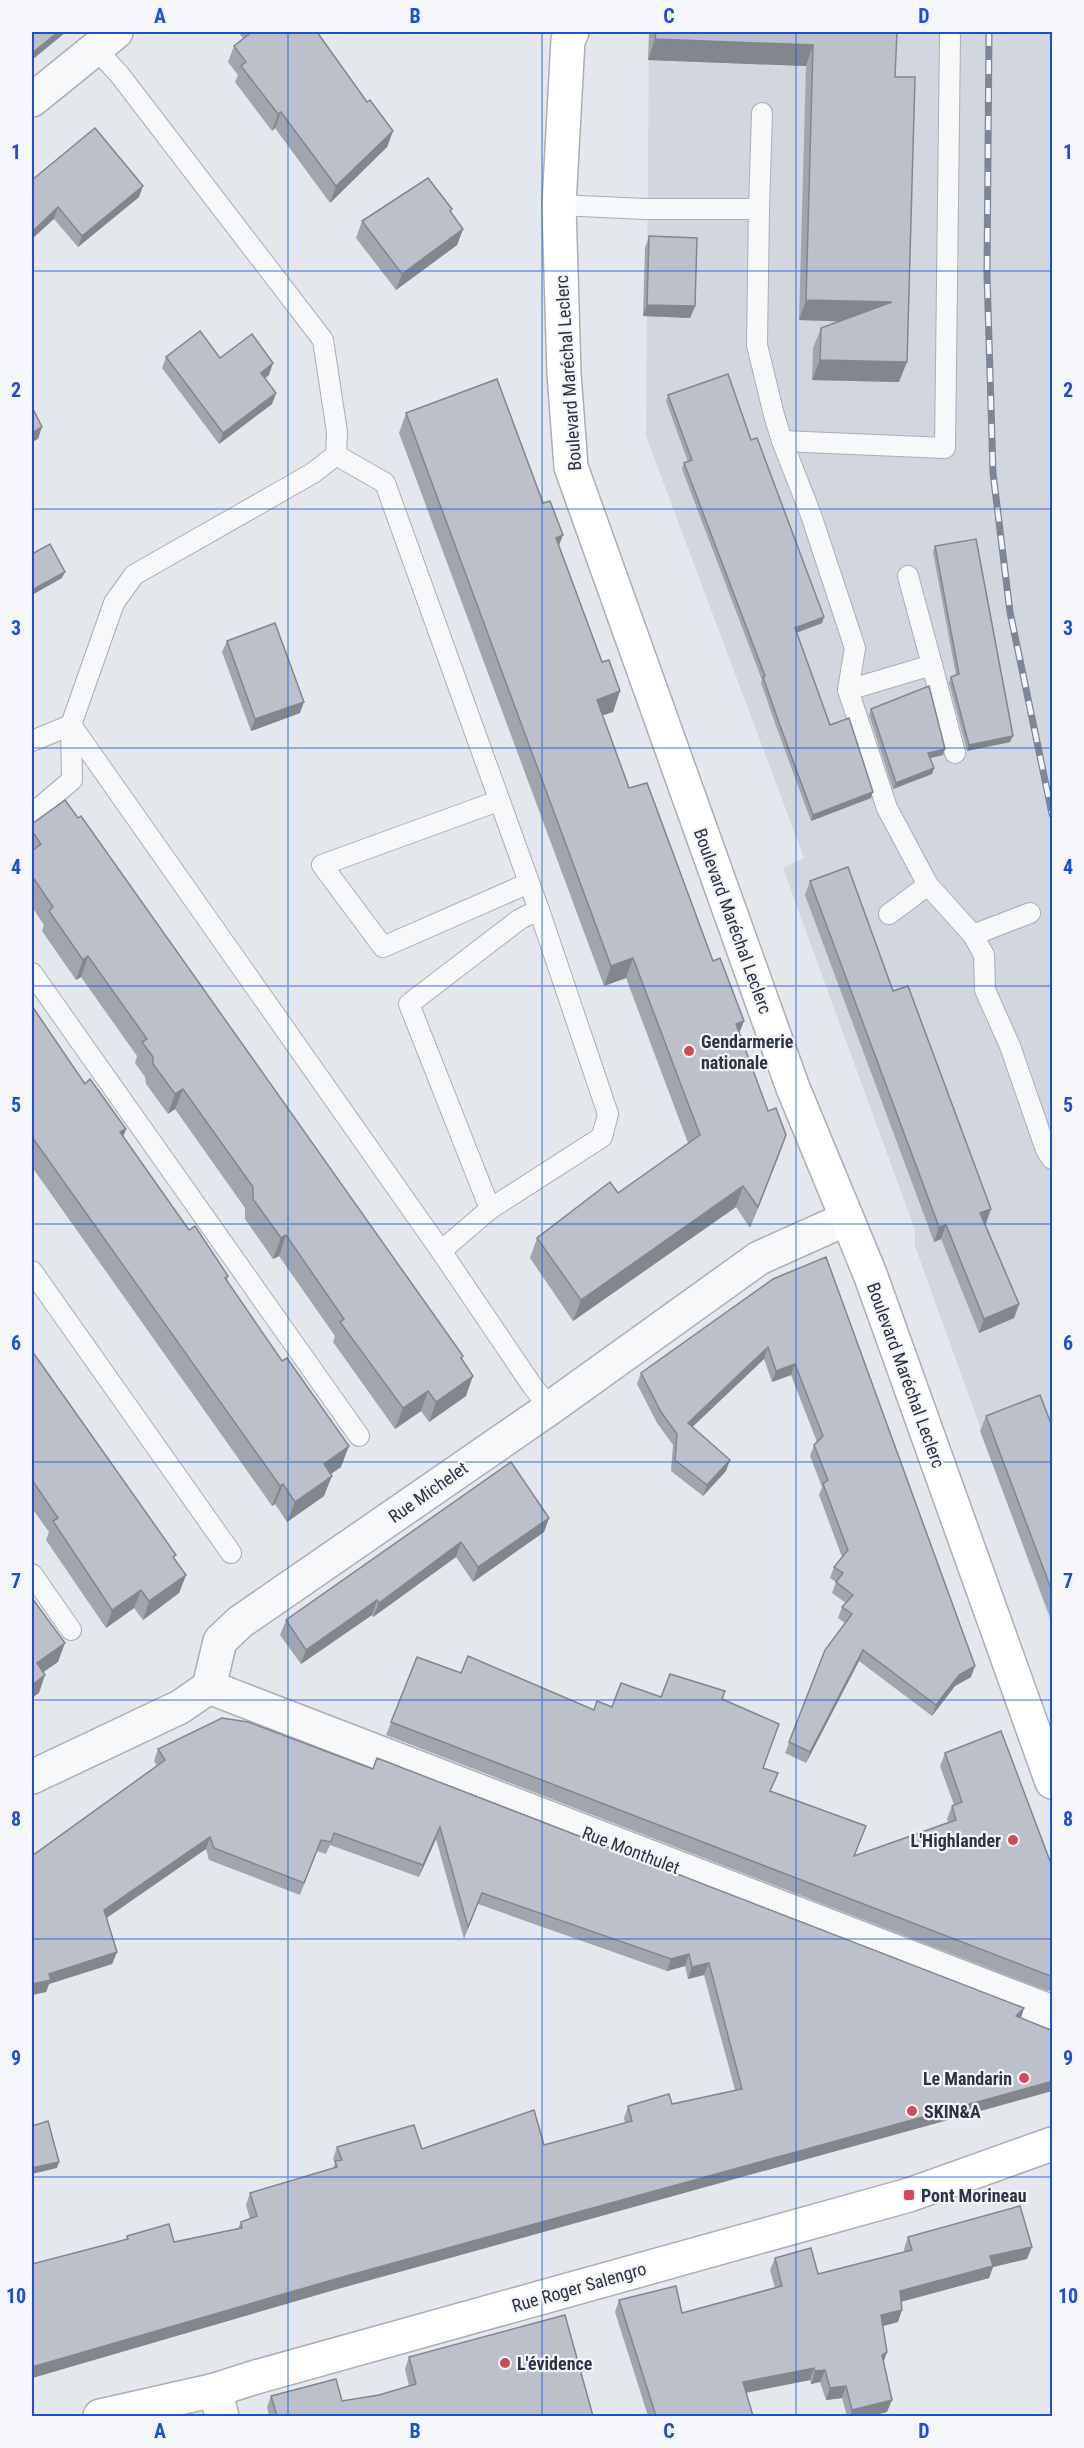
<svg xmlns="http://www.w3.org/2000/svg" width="1084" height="2448" viewBox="0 0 1084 2448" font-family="'Roboto Condensed',sans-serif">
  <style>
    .built { fill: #d2d6de }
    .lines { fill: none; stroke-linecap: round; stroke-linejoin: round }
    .lane-casing { stroke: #a9aeb7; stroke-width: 22 }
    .street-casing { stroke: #a9aeb7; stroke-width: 36 }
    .secondary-casing { stroke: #a9aeb7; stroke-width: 36 }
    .lane { stroke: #f7f8fa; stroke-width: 20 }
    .street { stroke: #f7f8fa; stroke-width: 33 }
    .secondary { stroke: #fff; stroke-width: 33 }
    .rail-casing { stroke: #7d8696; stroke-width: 7 }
    .rail { stroke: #f4f6f9; stroke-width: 4.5; stroke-dasharray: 14; stroke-linecap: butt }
    .wall { fill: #a1a5ae }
    .shaded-wall { fill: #83868d }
    .building { fill: #bbc0ca; stroke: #83868d; stroke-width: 1.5 }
    .grid { fill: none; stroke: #1d4ed8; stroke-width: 1.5; stroke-opacity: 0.55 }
    .poi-dot { fill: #d1495b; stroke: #f4f6f9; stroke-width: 2 }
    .labels { text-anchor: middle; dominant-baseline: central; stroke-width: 4.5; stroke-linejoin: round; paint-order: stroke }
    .street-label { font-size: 18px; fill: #2b3445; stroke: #f4f6f9 }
    .poi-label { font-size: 18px; font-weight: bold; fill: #2b3445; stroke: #f4f6f9; text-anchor: start }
    .neatline { fill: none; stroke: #1d4ed8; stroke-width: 2 }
    .grid-label { font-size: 20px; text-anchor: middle; font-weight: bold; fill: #1d4ed8 }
  </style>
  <rect width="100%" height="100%" fill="#e4e7ec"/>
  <polygon class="built" points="649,32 1052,32 1052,1627 915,1246 915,1230 783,868 804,858 646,436"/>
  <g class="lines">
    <defs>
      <g id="lane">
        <polyline points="559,205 645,209 759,209 757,345 774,415 782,441 811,515 855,648 848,690 887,808 928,885"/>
        <polyline points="759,209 762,113"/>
        <polyline points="782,441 945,448 950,36"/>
        <polyline points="336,455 385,483 539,910 608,1114 602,1137 490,1209"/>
        <polyline points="932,665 955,753"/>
        <polyline points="848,690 932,665 908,576"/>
        <polyline points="71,725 441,1251 531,1384 550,1408"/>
        <polyline points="32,741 71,725"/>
        <polyline points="498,801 322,865 383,947 529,883"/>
        <polyline points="32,814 72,780 71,725 114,603 134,575 313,473 336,455 337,432 323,340 119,74 94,47"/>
        <polyline points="889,914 928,885 973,935 984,955 985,990 1010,1046 1046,1150 1052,1159"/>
        <polyline points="973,935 1030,913"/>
        <polyline points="32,973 359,1436"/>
        <polyline points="441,1251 490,1209 409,1004 520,919 539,910"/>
        <polyline points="32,1271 231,1553"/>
        <polyline points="32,1574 71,1630"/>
      </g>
      <g id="street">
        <polyline points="32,100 116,32"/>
        <polyline points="209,1687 1052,2012"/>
        <polyline points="32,1777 180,1707 209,1687 220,1641 240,1622 550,1408 759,1258 846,1219"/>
        <polyline points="215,2390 222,2416"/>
      </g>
      <g id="secondary">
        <polyline points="572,32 568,40 559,205 564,374 571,467 793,1088 870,1274 1052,1782"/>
        <polyline points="100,2416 215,2390 256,2377 909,2195 1052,2144"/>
      </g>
    </defs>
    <use href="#lane" class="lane-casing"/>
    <use href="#street" class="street-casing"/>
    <use href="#secondary" class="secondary-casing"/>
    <use href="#lane" class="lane"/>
    <use href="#street" class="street"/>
    <use href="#secondary" class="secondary"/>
    <defs>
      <polyline id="rail" points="989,32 987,274 993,473 1010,612 1052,814"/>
    </defs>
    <use href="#rail" class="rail-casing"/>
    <use href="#rail" class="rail"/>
  </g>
  <g class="wall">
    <polygon points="238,32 317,32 367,102 393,131 387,147 330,203 275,128 272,131 235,82 238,75 228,62 234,46 243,38"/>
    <polygon points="649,32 897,32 895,77 899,382 812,380 813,348 821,328 838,321 799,320 806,66 648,60"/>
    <polygon points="32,180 139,197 78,247 54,219"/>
    <polygon points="451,212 463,229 457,245 396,290 356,238 362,221"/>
    <polygon points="649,236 695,306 690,318 643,316 645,248"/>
    <polygon points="166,357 220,358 269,375 265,378 276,393 272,404 219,444 162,368"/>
    <polygon points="668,395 751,440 822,623 796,633 830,725 871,798 811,821 776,726 761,683 762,680 682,469 684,463 688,462 666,401"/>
    <polygon points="406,413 559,545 602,662 620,691 613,712 602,715 629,788 713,961 744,1021 739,1033 779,1155 750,1228 736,1207 573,1321 530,1258 537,1238 618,1193 688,1143 626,978 604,986 399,433"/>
    <polygon points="935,546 1010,742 967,751 949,683 951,677 956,675 933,552"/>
    <polygon points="227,641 300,713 251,731 222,652"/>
    <polygon points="871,709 943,755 930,758 934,768 932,774 893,789 869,715"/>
    <polygon points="32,824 463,1356 462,1360 466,1396 429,1422 421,1411 395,1429 333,1342 335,1336 279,1256 273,1259 245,1219 245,1208 175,1109 168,1114 146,1084 145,1077 135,1063 137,1056 81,977 76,980 42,931 44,925 32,907"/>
    <polygon points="810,881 893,991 991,1209 986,1223 985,1223 1019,1304 1014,1318 979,1333 941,1239 934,1242 805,895"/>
    <polygon points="32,1006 85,1084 126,1129 123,1136 189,1230 228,1276 227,1281 341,1467 331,1474 324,1496 287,1522 275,1504 272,1506 32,1167"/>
    <polygon points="773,1279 971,1677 955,1686 932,1716 859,1661 806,1763 785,1753 825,1650 845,1623 838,1618 842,1607 846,1603 832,1593 836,1582 830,1578 834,1567 842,1557 819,1495 822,1487 810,1456 814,1445 817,1442 791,1375 772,1382 764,1359 692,1427 726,1471 703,1496 671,1471 673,1445 657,1423 637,1384 641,1373"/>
    <polygon points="32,1351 186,1575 179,1593 143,1620 134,1608 106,1628 46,1540 49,1532 32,1508"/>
    <polygon points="986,1416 1053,1429 1053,1625 980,1431"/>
    <polygon points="511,1462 549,1518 544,1532 473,1582 456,1557 373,1617 372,1615 301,1664 280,1635 286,1620"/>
    <polygon points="417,1657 461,1673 594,1710 661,1697 722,1699 763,1768 771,1791 854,1856 948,1822 947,1819 952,1806 954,1805 940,1766 945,1753 1053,1869 1053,1986 1048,1991 386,1735"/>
    <polygon points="158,1749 373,1769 1024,2008 1021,2018 1053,2031 1053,2090 1052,2091 334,2290 32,2378 32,2264 126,2239 127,2236 174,2242 238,2228 241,2222 250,2219 246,2205 250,2193 333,2169 335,2163 333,2159 337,2147 422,2149 544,2145 625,2123 624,2118 628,2106 672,2104 735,2090 704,1975 688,1979 685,1966 667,1971 478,1904 464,1939 436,1839 419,1877 330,1845 326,1854 317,1851 300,1895 209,1860 206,1849 107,1918 117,1952 112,1964 49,1984 46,1992 32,1995 32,1856 157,1766 154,1761"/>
    <polygon points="908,2237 1027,2259 993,2267 989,2278 901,2302 898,2322 883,2326 884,2362 887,2412 870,2416 847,2416 842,2398 826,2400 820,2382 811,2384 810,2380 746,2393 753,2416 648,2416 615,2312 619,2300 682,2313 775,2288 770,2270 775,2258 818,2274 904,2252 904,2249"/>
    <polygon points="409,2357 593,2416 269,2416 267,2407 271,2396 342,2401 379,2395 409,2386 405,2369"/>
  </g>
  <g class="shaded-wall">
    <polygon points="58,32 66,32 32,60 32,53"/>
    <polygon points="655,39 813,45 806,66 648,60"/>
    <polygon points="281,112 275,128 272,131 278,114"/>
    <polygon points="393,131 387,147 330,203 336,186"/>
    <polygon points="143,186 139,197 78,247 82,236"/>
    <polygon points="58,207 54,219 32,239 32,232"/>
    <polygon points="463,229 457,245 396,290 402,274"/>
    <polygon points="806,300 892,302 885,323 799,320"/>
    <polygon points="647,305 695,306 690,318 643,316"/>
    <polygon points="820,360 907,362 899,382 812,380"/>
    <polygon points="273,363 269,375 257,384 261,373"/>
    <polygon points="276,393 272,404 219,444 223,433"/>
    <polygon points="42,427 38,439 32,442 32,433"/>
    <polygon points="563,535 555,556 556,538"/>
    <polygon points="65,572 62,578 32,595 32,590"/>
    <polygon points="824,617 822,623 793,634 795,628"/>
    <polygon points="620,691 613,712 589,720 597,700"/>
    <polygon points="304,702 300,713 251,731 255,719"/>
    <polygon points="1013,736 1010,742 967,751 969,745"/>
    <polygon points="945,749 943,755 926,759 928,753"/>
    <polygon points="934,768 932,774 893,789 896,783"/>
    <polygon points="873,792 871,798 811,821 813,815"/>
    <polygon points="88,956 81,977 76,980 83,960"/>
    <polygon points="633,958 626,978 604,986 611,966"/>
    <polygon points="744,1021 736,1041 736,1024"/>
    <polygon points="183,1089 175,1109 168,1114 175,1094"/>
    <polygon points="126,1129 119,1149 120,1132"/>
    <polygon points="786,1135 779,1155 750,1228 758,1207"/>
    <polygon points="743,1186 736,1207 573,1321 581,1300"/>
    <polygon points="991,1209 986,1223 975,1227 980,1213"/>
    <polygon points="946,1225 941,1239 934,1242 939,1227"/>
    <polygon points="286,1235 279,1256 273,1259 281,1238"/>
    <polygon points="1019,1304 1014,1318 979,1333 984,1319"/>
    <polygon points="768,1347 764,1359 684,1435 688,1423"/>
    <polygon points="795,1364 791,1375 772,1382 776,1371"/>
    <polygon points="473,1376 466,1396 429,1422 436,1402"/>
    <polygon points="428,1391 421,1411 395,1429 403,1408"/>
    <polygon points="349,1446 341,1467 316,1484 324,1464"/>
    <polygon points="730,1460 726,1471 703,1496 707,1485"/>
    <polygon points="332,1476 324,1496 287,1522 295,1502"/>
    <polygon points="283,1484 275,1504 272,1506 280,1486"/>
    <polygon points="549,1518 544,1532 473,1582 478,1567"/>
    <polygon points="461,1542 456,1557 373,1617 379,1603"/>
    <polygon points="186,1575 179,1593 143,1620 149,1601"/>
    <polygon points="141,1590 134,1608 106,1628 112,1610"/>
    <polygon points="377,1600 372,1615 301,1664 306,1650"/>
    <polygon points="65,1643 58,1662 32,1680 37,1663"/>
    <polygon points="863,1650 859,1661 806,1763 810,1752"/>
    <polygon points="975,1666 971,1677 955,1686 932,1716 936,1705 959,1675"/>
    <polygon points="45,1675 39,1693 32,1698 32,1685"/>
    <polygon points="440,1827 436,1839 419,1877 423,1865"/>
    <polygon points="210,1837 206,1849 100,1922 104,1910"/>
    <polygon points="117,1952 112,1964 49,1984 46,1992 32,1995 32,1984 49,1974"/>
    <polygon points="689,1954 685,1966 667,1971 671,1959"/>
    <polygon points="709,1963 704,1975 688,1979 692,1967"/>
    <polygon points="1053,1979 1053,1986 1048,1991"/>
    <polygon points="1024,2008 1020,2020 1016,2016"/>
    <polygon points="1053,2081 1052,2091 334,2290 32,2378 32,2367 339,2278"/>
    <polygon points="59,2162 57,2168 32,2174 32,2168"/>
    <polygon points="1032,2247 1027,2259 993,2267 989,2278 896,2303 900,2291 990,2256"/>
    <polygon points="902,2310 898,2322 876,2328 881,2315"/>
    <polygon points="887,2352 883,2364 882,2355"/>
    <polygon points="814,2368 810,2380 738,2394 743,2382"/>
    <polygon points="825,2370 820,2382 811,2384 815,2371"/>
    <polygon points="846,2386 842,2398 826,2400 830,2388"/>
    <polygon points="892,2400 887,2412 870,2416 850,2416 852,2410"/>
  </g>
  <g class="building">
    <polygon points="32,32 58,32 32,53"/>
    <polygon points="252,32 317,32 367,102 370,100 393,131 336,186 281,112 278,114 241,66 246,62 234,46"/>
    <polygon points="656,32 897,32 895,77 915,77 907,362 820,360 821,328 892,302 806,300 813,45 655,39"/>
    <polygon points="95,128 143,186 82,236 58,207 32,232 32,180"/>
    <polygon points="428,178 452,209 450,211 463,229 402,274 362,221"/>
    <polygon points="649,236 697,238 695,306 647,305"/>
    <polygon points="200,331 220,358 252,334 273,363 261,373 276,393 223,433 166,357"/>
    <polygon points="728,374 751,440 757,438 824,617 795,628 830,725 849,718 873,792 813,815 778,720 763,677 765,676 684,463 692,460 668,395"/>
    <polygon points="497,379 543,503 550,501 563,535 556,538 602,662 609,660 620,691 597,700 629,788 647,783 713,961 720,958 744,1021 736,1024 768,1111 776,1108 786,1135 758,1207 743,1186 581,1300 537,1238 610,1182 618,1193 700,1135 633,958 611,966 406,413"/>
    <polygon points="32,407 42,427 32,433"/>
    <polygon points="976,539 1013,736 969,745 951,677 959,674 935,546"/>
    <polygon points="50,544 65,572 32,590 32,554"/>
    <polygon points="275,623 304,702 255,719 227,641"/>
    <polygon points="929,686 945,749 928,753 934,768 896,783 871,709"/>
    <polygon points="65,800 78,818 81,816 463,1356 461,1358 473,1376 436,1402 428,1391 403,1408 340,1322 344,1319 286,1235 281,1238 253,1199 253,1187 183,1089 175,1094 153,1064 153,1057 142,1042 147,1039 88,956 83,960 49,911 53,907 32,876 32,851 41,844 32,831 32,824"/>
    <polygon points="848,867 893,991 908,986 991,1209 980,1213 1019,1304 984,1319 946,1225 939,1227 810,881"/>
    <polygon points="32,1006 85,1084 90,1079 126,1129 120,1132 160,1189 189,1230 195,1226 228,1276 225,1278 282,1361 287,1358 349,1446 324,1464 332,1476 295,1502 283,1484 280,1486 32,1137"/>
    <polygon points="826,1257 975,1666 959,1675 936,1705 863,1650 810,1752 789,1742 825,1650 852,1614 842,1607 853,1595 836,1582 843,1573 834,1567 848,1550 823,1484 828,1480 814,1445 823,1436 795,1364 776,1371 768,1347 688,1423 730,1460 707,1485 675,1460 677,1434 661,1412 641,1373 773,1279"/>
    <polygon points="32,1351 176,1555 173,1557 186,1575 149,1601 141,1590 112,1610 53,1521 58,1518 32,1480"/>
    <polygon points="1040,1395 1053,1429 1053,1594 986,1416"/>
    <polygon points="511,1462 549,1518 478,1567 461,1542 379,1603 377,1600 306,1650 286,1620"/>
    <polygon points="32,1598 65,1643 37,1663 45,1675 32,1685"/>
    <polygon points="468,1656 594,1710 597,1701 612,1707 621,1683 661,1697 670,1674 725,1691 722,1699 779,1724 763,1768 778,1773 770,1791 866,1826 854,1856 956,1820 952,1806 962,1802 945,1753 1001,1731 1053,1869 1053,1977 391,1722 417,1657 461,1673"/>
    <polygon points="222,1718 248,1722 373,1769 377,1758 1024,2008 1016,2016 1053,2031 1053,2081 339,2278 32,2367 32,2264 128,2239 127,2236 169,2224 174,2242 242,2228 241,2222 257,2216 250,2193 337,2167 335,2161 342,2160 337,2147 414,2125 422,2149 534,2110 544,2145 632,2121 628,2106 669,2094 672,2104 742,2089 709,1963 692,1967 689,1954 671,1959 482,1893 468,1927 440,1827 423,1865 334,1833 331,1842 321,1840 304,1883 214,1848 210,1837 104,1910 117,1952 49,1974 51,1980 32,1984 32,1856 165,1760 158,1749"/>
    <polygon points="48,2121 59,2162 32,2168 32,2126"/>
    <polygon points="1020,2206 1032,2247 990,2256 993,2266 900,2291 902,2310 881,2315 887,2352 882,2355 892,2400 852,2410 846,2386 830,2388 825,2370 815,2371 814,2368 743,2382 753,2416 656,2416 619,2300 676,2286 682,2313 782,2286 775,2258 811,2248 818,2274 912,2250 908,2237"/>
    <polygon points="565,2315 593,2416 277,2416 271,2396 336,2379 342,2401 379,2395 416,2384 409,2357"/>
  </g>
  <path class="grid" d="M288,32V2416M542,32V2416M796,32V2416M32,271H1052M32,509H1052M32,748H1052M32,986H1052M32,1224H1052M32,1462H1052M32,1700H1052M32,1939H1052M32,2177H1052"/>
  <g class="poi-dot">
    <circle cx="689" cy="1051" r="6"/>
    <circle cx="1013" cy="1840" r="6"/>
    <circle cx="1024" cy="2078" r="6"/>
    <circle cx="912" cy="2111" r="6"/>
    <rect x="903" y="2189" width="12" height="12" rx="3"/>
    <circle cx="505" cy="2363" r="6"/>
  </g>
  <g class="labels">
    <g class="street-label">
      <text transform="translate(568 373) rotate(-94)">Boulevard Maréchal Leclerc</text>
      <text transform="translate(733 921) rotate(70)">Boulevard Maréchal Leclerc</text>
      <text transform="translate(906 1375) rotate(70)">Boulevard Maréchal Leclerc</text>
      <text transform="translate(428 1492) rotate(-35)">Rue Michelet</text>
      <text transform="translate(631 1850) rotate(21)">Rue Monthulet</text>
      <text transform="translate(579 2287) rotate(-16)">Rue Roger Salengro</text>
    </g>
    <g class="poi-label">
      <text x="701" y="1041">Gendarmerie<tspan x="701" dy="21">nationale</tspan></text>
      <text x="1001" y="1840" text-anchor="end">L'Highlander</text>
      <text x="1012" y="2078" text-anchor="end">Le Mandarin</text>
      <text x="924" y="2111">SKIN&amp;A</text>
      <text x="921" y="2195">Pont Morineau</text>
      <text x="517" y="2363">L'évidence</text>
    </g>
  </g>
  <rect width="1084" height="2448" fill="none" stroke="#f4f6f9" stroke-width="66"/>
  <rect x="33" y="33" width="1018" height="2382" class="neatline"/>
  <g class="grid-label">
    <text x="160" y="23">A</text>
    <text x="415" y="23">B</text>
    <text x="669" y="23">C</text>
    <text x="924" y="23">D</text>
    <text x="16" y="159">1</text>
    <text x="1068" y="159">1</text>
    <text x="16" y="397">2</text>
    <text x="1068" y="397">2</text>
    <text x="16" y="635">3</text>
    <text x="1068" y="635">3</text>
    <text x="16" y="874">4</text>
    <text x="1068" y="874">4</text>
    <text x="16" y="1112">5</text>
    <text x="1068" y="1112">5</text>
    <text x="16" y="1350">6</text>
    <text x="1068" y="1350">6</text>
    <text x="16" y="1588">7</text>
    <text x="1068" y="1588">7</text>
    <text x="16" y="1826">8</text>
    <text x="1068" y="1826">8</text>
    <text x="16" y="2065">9</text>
    <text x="1068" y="2065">9</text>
    <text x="16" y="2303">10</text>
    <text x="1068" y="2303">10</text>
    <text x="160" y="2438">A</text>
    <text x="415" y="2438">B</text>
    <text x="669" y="2438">C</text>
    <text x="924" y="2438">D</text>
  </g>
</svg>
